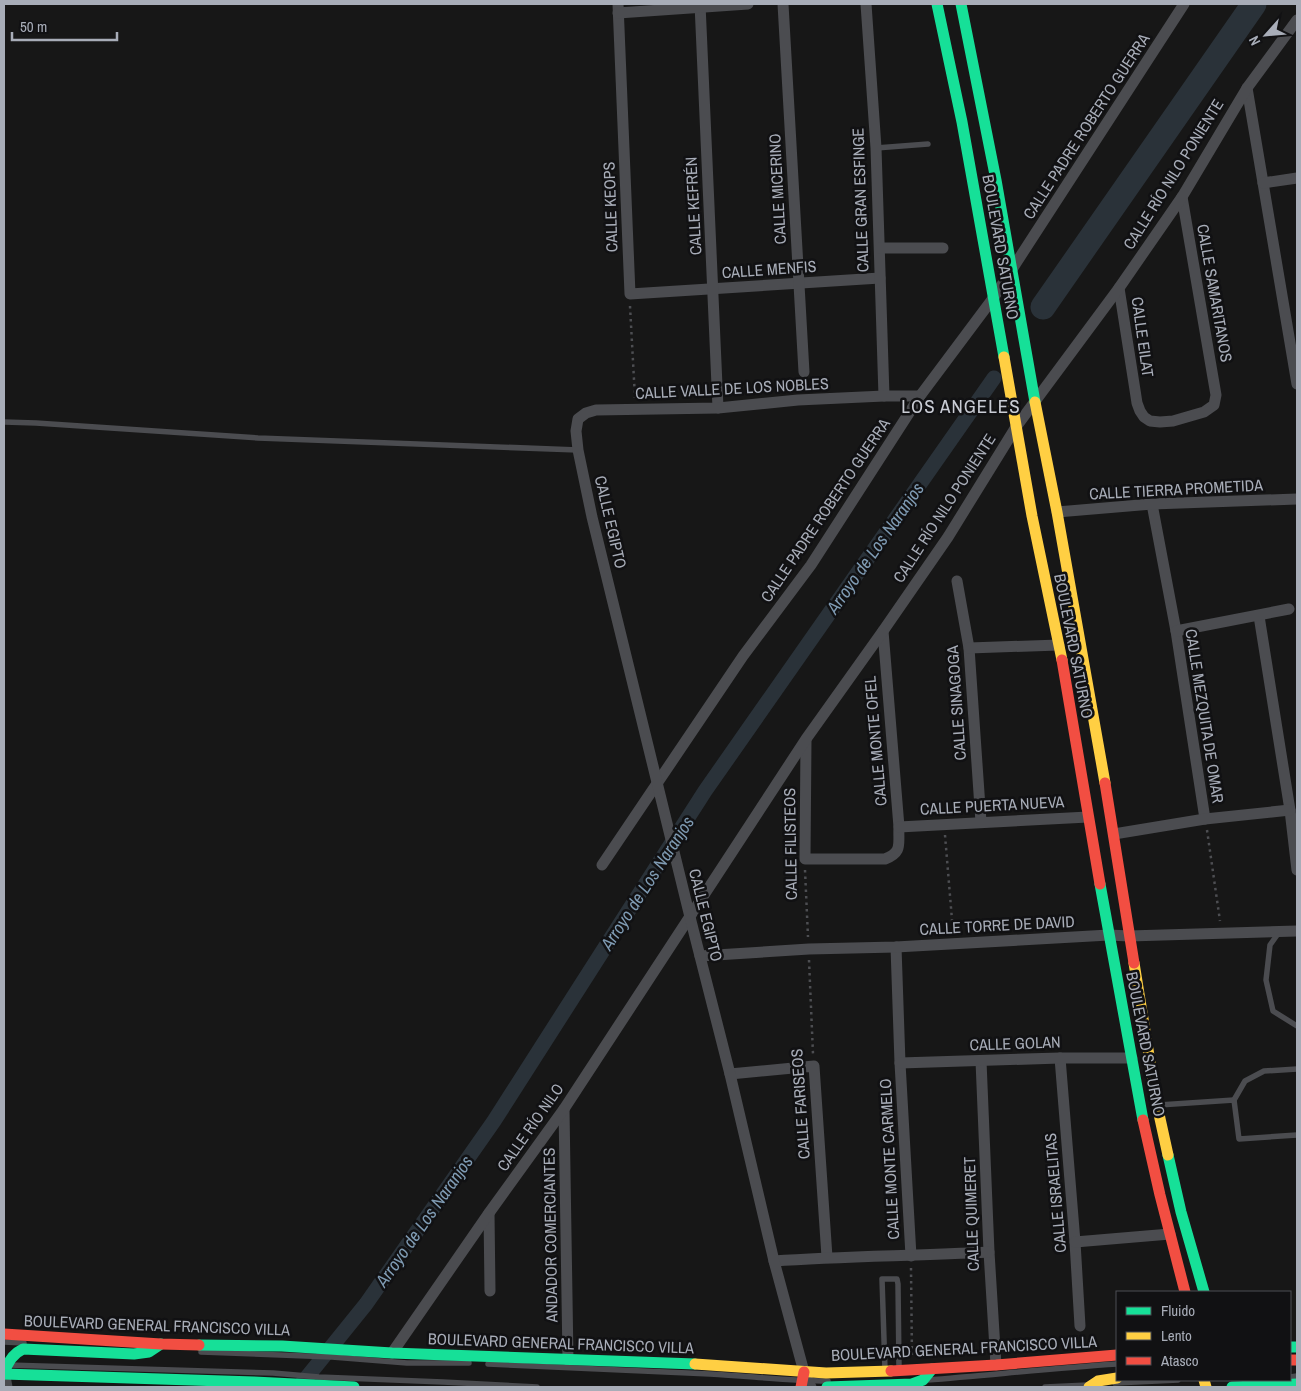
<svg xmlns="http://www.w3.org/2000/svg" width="1301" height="1391" viewBox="0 0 1301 1391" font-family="'Archivo Narrow',sans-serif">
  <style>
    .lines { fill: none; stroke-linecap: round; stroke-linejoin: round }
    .canal { stroke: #2a3239; stroke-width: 15 }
    .river { stroke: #2a3239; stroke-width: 25 }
    .path { stroke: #4d4e52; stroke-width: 2.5; stroke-dasharray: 2.5 4; stroke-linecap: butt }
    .lane { stroke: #4b4c50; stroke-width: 5.5 }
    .street { stroke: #4b4c50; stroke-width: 11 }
    .fast { stroke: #16e098; stroke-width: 11 }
    .slow { stroke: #ffcf43; stroke-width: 11 }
    .jam { stroke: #f24e42; stroke-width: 11 }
    .labels { text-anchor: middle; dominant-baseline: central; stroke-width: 5; stroke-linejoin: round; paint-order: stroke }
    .street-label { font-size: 16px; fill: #a8adb8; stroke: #111113 }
    .water-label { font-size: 18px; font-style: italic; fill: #7f9bb3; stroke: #111113 }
    .quarter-label { font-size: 19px; letter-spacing: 1px; fill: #c9ccd4; stroke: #111113 }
  </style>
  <rect width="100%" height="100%" fill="#171717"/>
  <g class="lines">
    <polyline class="canal" points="299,1387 366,1304 494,1121 705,791 994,378"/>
    <polyline class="river" points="1043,307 1254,4"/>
    <g class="path">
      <polyline points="630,306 635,398"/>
      <polyline points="1207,830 1220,921"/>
      <polyline points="945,835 953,932"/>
      <polyline points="805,870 808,937"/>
      <polyline points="809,960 813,1054"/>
      <polyline points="911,1268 912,1357"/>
    </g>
    <g class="lane">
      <polyline points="876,148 928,144"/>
      <polyline points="4,422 36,423 258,438 578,450"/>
      <polyline points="1280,931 1270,945 1266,980 1273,1011 1297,1026"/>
      <polyline points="1234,1100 1245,1081 1264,1071 1297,1069"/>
      <polyline points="1159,1105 1234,1100 1239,1139 1297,1135"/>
      <polyline points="4,1342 24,1343"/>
      <polyline points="201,1352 332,1357 407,1363 469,1363"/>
      <path d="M488,1364C562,1368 636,1371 710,1374C749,1376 789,1381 828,1381"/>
      <polyline points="8,1365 273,1373 319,1377 443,1382 537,1387"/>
      <polyline points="885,1370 882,1279 897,1279 898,1284 899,1368"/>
      <polyline points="1290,1377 1297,1376"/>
      <path d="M927,1380C991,1375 1054,1368 1117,1364"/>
      <polyline points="1115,1383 1178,1380"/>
      <polyline points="1045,1387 1088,1385"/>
    </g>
    <g class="street">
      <polyline points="618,4 630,294 880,278"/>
      <polyline points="700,4 718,408"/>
      <polyline points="783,4 804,372"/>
      <polyline points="866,4 876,148 884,396"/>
      <polyline points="618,13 748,4"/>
      <polyline points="1247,88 1297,384"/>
      <polyline points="1263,183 1297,178"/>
      <polyline points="880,248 943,248"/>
      <polyline points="1119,288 1135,390 1137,403 1140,411 1144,417 1150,421 1160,422 1173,421 1204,412 1214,405 1216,395 1182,197"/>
      <polyline points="1152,504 1176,631 1205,819"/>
      <polyline points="1057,512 1152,504 1297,499"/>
      <polyline points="957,581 969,648 981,822"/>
      <polyline points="1259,616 1290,810 1297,870"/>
      <polyline points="1176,631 1289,609"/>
      <polyline points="969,648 1059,645"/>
      <path d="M806,740L805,859H885C903,852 898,844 899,827L883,631"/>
      <polyline points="899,827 1088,817"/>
      <polyline points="1114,834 1205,819 1290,810"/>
      <polyline points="602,865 743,656 811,565 920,396 994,297 1184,4"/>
      <polyline points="896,947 900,1063 911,1256"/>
      <polyline points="700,956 809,949 896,947 1109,935 1129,936 1297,931"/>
      <polyline points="1060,1058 1075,1242 1080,1326"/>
      <polyline points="981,1061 989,1252 996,1365"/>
      <polyline points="900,1063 1060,1058 1132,1058"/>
      <polyline points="730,1074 814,1066 827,1257"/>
      <polyline points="564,1109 568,1360"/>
      <polyline points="489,1213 490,1291"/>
      <polyline points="1075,1242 1170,1234"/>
      <path d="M774,1261C845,1256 917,1256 989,1252"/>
      <polyline points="392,1353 489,1213 564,1109 806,739 883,631 948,537 1016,427 1119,288 1182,197 1247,88 1297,20"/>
      <polyline points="4,1371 7,1387"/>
      <polyline points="811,1387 804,1372 774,1261 730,1074 690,917 592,517 578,450 576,431 578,419 586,413 596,410 718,408 798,400 884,396 920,396"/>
    </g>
    <g class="fast">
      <polyline points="937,4 962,122 1004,357"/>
      <polyline points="961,4 996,180 1035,402"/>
      <polyline points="1100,884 1143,1120"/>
      <polyline points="1168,1155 1181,1212 1204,1292"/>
      <polyline points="199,1345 282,1346 392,1353 695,1364"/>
      <polyline points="1290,1347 1297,1347"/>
      <polyline points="4,1374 254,1382 354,1387"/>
      <path d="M4,1374C7,1363 12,1354 23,1349L134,1354L149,1352L161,1344"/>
      <polyline points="827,1387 912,1384 923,1380 932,1369"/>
      <polyline points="1232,1387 1297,1384"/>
    </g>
    <g class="slow">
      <polyline points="1004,357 1032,516 1062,660"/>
      <polyline points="1035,402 1057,512 1105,783"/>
      <polyline points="1134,963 1157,1105 1168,1155"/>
      <polyline points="695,1364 826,1373 891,1371"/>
      <polyline points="1204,1380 1206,1387"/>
      <polyline points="1089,1387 1098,1381 1117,1378"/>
    </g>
    <g class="jam">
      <polyline points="1062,660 1100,884"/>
      <polyline points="1105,783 1134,963"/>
      <polyline points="1143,1120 1160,1195 1185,1292"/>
      <polyline points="4,1334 161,1344 199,1345"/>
      <polyline points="1290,1360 1297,1360"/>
      <polyline points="891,1371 996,1365 1117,1355"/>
      <polyline points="801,1387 804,1372"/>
    </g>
  </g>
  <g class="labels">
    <g class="street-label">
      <text transform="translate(1086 126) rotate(-57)">CALLE PADRE ROBERTO GUERRA</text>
      <text transform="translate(1173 174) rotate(-58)">CALLE RÍO NILO PONIENTE</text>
      <text transform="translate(777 189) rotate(-93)">CALLE MICERINO</text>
      <text transform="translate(860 200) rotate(-92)">CALLE GRAN ESFINGE</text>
      <text transform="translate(693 206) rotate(-93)">CALLE KEFRÉN</text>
      <text transform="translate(610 207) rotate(-92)">CALLE KEOPS</text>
      <text transform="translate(1001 247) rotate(80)">BOULEVARD SATURNO</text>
      <text transform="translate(769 269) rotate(-4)">CALLE MENFIS</text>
      <text transform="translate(1215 293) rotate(80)">CALLE SAMARITANOS</text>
      <text transform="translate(1143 337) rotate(82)">CALLE EILAT</text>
      <text transform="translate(732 388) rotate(-3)">CALLE VALLE DE LOS NOBLES</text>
      <text transform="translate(1176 489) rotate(-3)">CALLE TIERRA PROMETIDA</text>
      <text transform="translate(944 508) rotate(-57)">CALLE RÍO NILO PONIENTE</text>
      <text transform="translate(825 510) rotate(-56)">CALLE PADRE ROBERTO GUERRA</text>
      <text transform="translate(611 522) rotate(77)">CALLE EGIPTO</text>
      <text transform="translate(1074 646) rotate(79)">BOULEVARD SATURNO</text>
      <text transform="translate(956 703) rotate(-94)">CALLE SINAGOGA</text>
      <text transform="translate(1205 716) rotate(81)">CALLE MEZQUITA DE OMAR</text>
      <text transform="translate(875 741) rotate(-95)">CALLE MONTE OFEL</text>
      <text transform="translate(992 805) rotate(-3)">CALLE PUERTA NUEVA</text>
      <text transform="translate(790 844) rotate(-91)">CALLE FILISTEOS</text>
      <text transform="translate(706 915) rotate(76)">CALLE EGIPTO</text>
      <text transform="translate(997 925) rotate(-3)">CALLE TORRE DE DAVID</text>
      <text transform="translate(1015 1043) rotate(-2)">CALLE GOLAN</text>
      <text transform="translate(1146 1044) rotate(79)">BOULEVARD SATURNO</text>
      <text transform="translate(800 1104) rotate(-94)">CALLE FARISEOS</text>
      <text transform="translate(530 1127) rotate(-55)">CALLE RÍO NILO</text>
      <text transform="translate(889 1159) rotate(-93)">CALLE MONTE CARMELO</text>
      <text transform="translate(1055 1193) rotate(-95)">CALLE ISRAELITAS</text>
      <text transform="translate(971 1214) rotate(-92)">CALLE QUIMERET</text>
      <text transform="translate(550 1235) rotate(-91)">ANDADOR COMERCIANTES</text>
      <text transform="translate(157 1325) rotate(2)">BOULEVARD GENERAL FRANCISCO VILLA</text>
      <text transform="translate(561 1343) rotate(2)">BOULEVARD GENERAL FRANCISCO VILLA</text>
      <text transform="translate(964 1348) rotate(-3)">BOULEVARD GENERAL FRANCISCO VILLA</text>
    </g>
    <g class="water-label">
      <text transform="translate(875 548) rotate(-55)">Arroyo de Los Naranjos</text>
      <text transform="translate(647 883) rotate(-57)">Arroyo de Los Naranjos</text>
      <text transform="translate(424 1221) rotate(-55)">Arroyo de Los Naranjos</text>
    </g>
    <g class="quarter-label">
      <text x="961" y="406">LOS ANGELES</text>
    </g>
  </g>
  <rect width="1301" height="1391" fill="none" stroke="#a8adb8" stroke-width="10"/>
  <rect x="1116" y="1291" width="175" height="90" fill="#111113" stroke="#4d4f55"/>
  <rect x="1126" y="1307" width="25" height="8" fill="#16e098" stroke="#4d4f55"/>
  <text x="1161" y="1316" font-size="15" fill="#a8adb8">Fluido</text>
  <rect x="1126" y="1332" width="25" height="8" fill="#ffcf43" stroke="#4d4f55"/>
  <text x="1161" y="1341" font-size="15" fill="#a8adb8">Lento</text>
  <rect x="1126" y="1357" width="25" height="8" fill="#f24e42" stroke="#4d4f55"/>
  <text x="1161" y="1366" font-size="15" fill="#a8adb8">Atasco</text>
  <g transform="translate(1266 35) rotate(243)" stroke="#111113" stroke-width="4" paint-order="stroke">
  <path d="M0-4L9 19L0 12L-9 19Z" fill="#a8adb8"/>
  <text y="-8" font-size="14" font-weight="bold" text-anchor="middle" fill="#a8adb8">N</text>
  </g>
  <path d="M12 32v8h105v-8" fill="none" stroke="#a8adb8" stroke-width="2.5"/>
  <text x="20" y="32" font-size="15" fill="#a8adb8" stroke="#111113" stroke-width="4" paint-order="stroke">50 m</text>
</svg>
